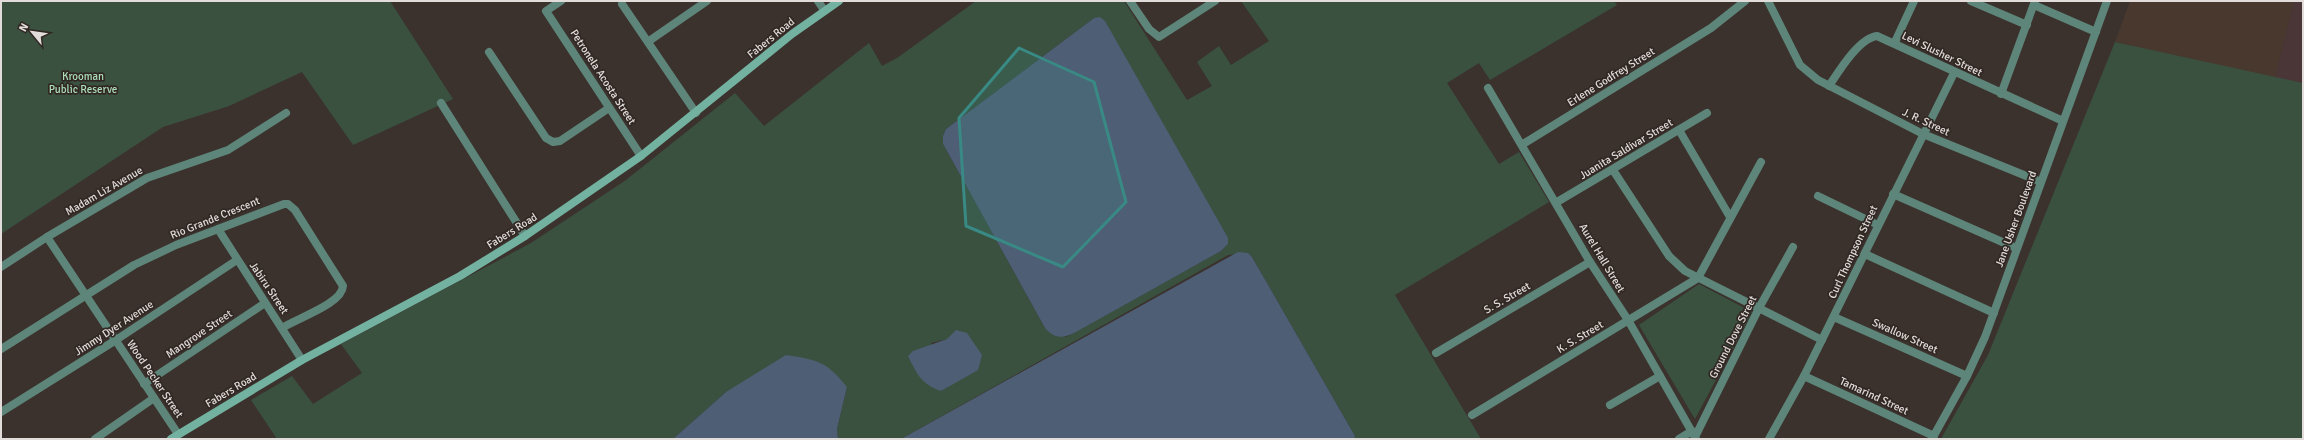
<svg xmlns="http://www.w3.org/2000/svg" width="2304" height="440" viewBox="0 0 2304 440" font-family="Signika,sans-serif">
  <style>
    .commercial { fill: #4b3637 }
    .industrial { fill: #49382e }
    .green { fill: #3a5140; fill-rule: evenodd }
    .water { fill: #4e5e75 }
    .lines { fill: none; stroke-linecap: round; stroke-linejoin: round }
    .minor { stroke: #5e8579; stroke-width: 8 }
    .tertiary { stroke: #5e8579; stroke-width: 8 }
    .secondary { stroke: #73b2a0; stroke-width: 8 }
    .marked { fill: #398a84; fill-opacity: 0.2; stroke: #398a84; stroke-width: 3; stroke-linejoin: round }
    .labels { text-anchor: middle; dominant-baseline: central; stroke-width: 3.5; stroke-linejoin: round; paint-order: stroke }
    .street-label { font-size: 11px; fill: #e2dcda; stroke: #312824 }
    .park-label { font-size: 11px; fill: #addfba; stroke: #312824 }
  </style>
  <rect width="100%" height="100%" fill="#3b322e"/>
  <polygon class="commercial" points="2294,1 2303,1 2303,83 2275,78"/>
  <polygon class="industrial" points="2130,1 2294,1 2275,78 2115,42"/>
  <g class="green">
    <polygon points="1,1 390,1 453,99 353,145 302,72 229,106 163,127 1,234"/>
    <path d="M976,1H1124L1187,100L1212,86L1197,62L1219,46L1231,65L1269,41L1241,1H1614L1617,5L1490,80L1479,63L1447,83L1499,164L1519,152L1549,202L1395,295L1481,439H1354L1355,436L1252,257L1248,253L1228,255L901,439H838L837,429L847,387L726,392L673,439H277L251,400L292,376L313,404L362,373L341,344L531,243L626,180L735,93L764,126L869,43L882,66L897,58ZM1094,18L1228,244L1221,251L1066,337L1045,328L943,144V136L946,129ZM947,339L955,382L941,391L931,343Z"/>
    <polygon points="2115,42 2303,83 2303,439 1941,439 1988,355"/>
    <polygon points="1699,284 1752,312 1695,419 1639,325"/>
  </g>
  <g class="water">
    <path d="M1100,17L1105,21L1228,238V244L1221,251L1076,332C1063,339 1055,339 1045,328L943,144V136L946,129L1094,18Z"/>
    <polygon points="1238,252 1248,253 1252,257 1355,436 1354,439 901,439"/>
    <path d="M956,330L967,333L982,355L978,370L941,391C921,384 917,374 908,356L913,351L947,339Z"/>
    <path d="M786,355C818,360 826,361 847,387L837,429L838,439H673L726,392Z"/>
  </g>
  <g class="lines">
    <g class="minor">
      <polyline points="561,1 546,11 641,156"/>
      <polyline points="1130,1 1149,29 1159,37 1215,1"/>
      <polyline points="1768,1 1800,65 1818,80 1923,134 2041,182"/>
      <polyline points="1971,1 2027,25"/>
      <polyline points="622,4 696,113"/>
      <polyline points="2034,5 2096,32"/>
      <polyline points="649,41 707,1"/>
      <polyline points="1895,42 1914,1"/>
      <polyline points="489,52 546,138 553,142 560,141 609,108"/>
      <path d="M1829,86C1839,71 1859,38 1877,36L2063,121"/>
      <polyline points="1488,88 1590,262 1628,320 1696,439"/>
      <polyline points="2001,94 2035,1"/>
      <polyline points="441,103 525,236"/>
      <polyline points="1679,130 1730,217"/>
      <polyline points="1523,144 1711,28 1745,1"/>
      <polyline points="1613,170 1669,256 1685,271 1822,340"/>
      <polyline points="1893,194 2016,248"/>
      <polyline points="1818,196 1878,225"/>
      <polyline points="1557,202 1707,113"/>
      <polyline points="218,229 302,360"/>
      <polyline points="47,237 178,434"/>
      <polyline points="1865,254 1994,313"/>
      <polyline points="1,267 47,237 147,178 228,150 286,113"/>
      <polyline points="1834,317 1967,376"/>
      <path d="M1,349L134,265L176,245L284,204H288L295,210L343,286C342,304 297,318 282,328"/>
      <polyline points="1436,353 1590,262"/>
      <polyline points="1804,376 1934,436"/>
      <polyline points="144,384 265,303"/>
      <polyline points="1610,405 1660,376"/>
      <polyline points="1,412 116,340 237,260"/>
      <polyline points="1472,415 1698,278 1761,162"/>
      <polyline points="1695,437 1759,308 1793,247"/>
      <polyline points="95,439 154,398"/>
      <polyline points="1679,439 1692,431"/>
      <polyline points="1769,439 1804,376 1954,73"/>
    </g>
    <g class="tertiary">
      <polyline points="818,1 824,10"/>
      <polyline points="1932,439 1967,376 1985,337 2107,1"/>
    </g>
    <polyline class="secondary" points="171,439 302,360 460,276 525,236 641,156 792,34 839,1"/>
  </g>
  <path class="marked" d="M1019,48L1094,82L1126,202L1063,267L966,226L959,118Z"/>
  <g class="labels">
    <g class="street-label">
      <text transform="translate(771 38) rotate(-39)">Fabers Road</text>
      <text transform="translate(1942 54) rotate(26)">Levi Slusher Street</text>
      <text transform="translate(603 77) rotate(57)">Petronela Acosta Street</text>
      <text transform="translate(1611 77) rotate(-32)">Erlene Godfrey Street</text>
      <text transform="translate(1926 122) rotate(25)">J. R. Street</text>
      <text transform="translate(1626 149) rotate(-31)">Juanita Saldivar Street</text>
      <text transform="translate(104 191) rotate(-30)">Madam Liz Avenue</text>
      <text transform="translate(215 218) rotate(-22)">Rio Grande Crescent</text>
      <text transform="translate(2016 219) rotate(-70)">Jane Usher Boulevard</text>
      <text transform="translate(512 231) rotate(-32)">Fabers Road</text>
      <text transform="translate(1853 252) rotate(-65)">Curl Thompson Street</text>
      <text transform="translate(1602 258) rotate(59)">Aurel Hall Street</text>
      <text transform="translate(269 288) rotate(56)">Jabiru Street</text>
      <text transform="translate(1507 298) rotate(-30)">S. S. Street</text>
      <text transform="translate(114 328) rotate(-33)">Jimmy Dyer Avenue</text>
      <text transform="translate(199 334) rotate(-34)">Mangrove Street</text>
      <text transform="translate(1905 336) rotate(24)">Swallow Street</text>
      <text transform="translate(1580 337) rotate(-31)">K. S. Street</text>
      <text transform="translate(1733 337) rotate(-63)">Ground Dove Street</text>
      <text transform="translate(155 379) rotate(56)">Wood Pecker Street</text>
      <text transform="translate(231 390) rotate(-31)">Fabers Road</text>
      <text transform="translate(1874 396) rotate(25)">Tamarind Street</text>
    </g>
    <g class="park-label">
      <text x="83" y="76">Krooman<tspan x="83" dy="13">Public Reserve</tspan></text>
    </g>
  </g>
  <rect width="2304" height="440" fill="none" stroke="#e2dcda" stroke-width="4"/>
  <g transform="translate(32 32) rotate(299)" stroke="#312824" stroke-width="3" paint-order="stroke">
  <path d="M0-3L7 15L0 10L-7 15Z" fill="#e2dcda"/>
  <text y="-6" font-size="11" font-weight="bold" text-anchor="middle" fill="#e2dcda">N</text>
  </g>
</svg>
